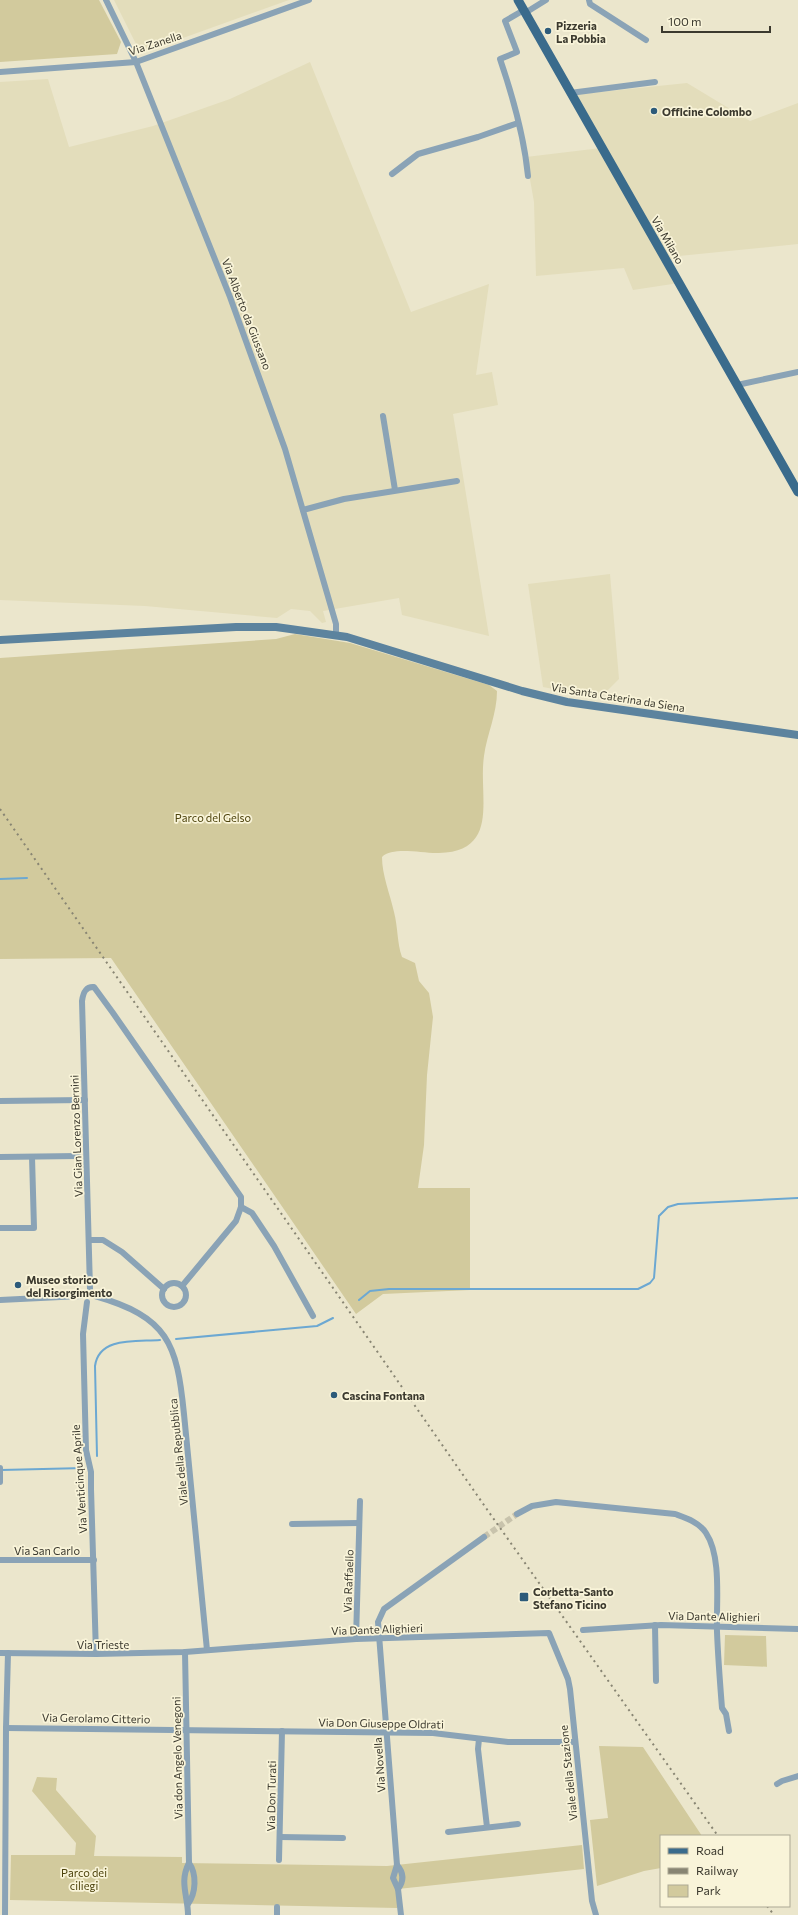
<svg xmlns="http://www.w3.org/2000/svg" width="798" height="1915" viewBox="0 0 798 1915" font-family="Commissioner,sans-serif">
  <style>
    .built { fill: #e3ddbb }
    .green { fill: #d2ca9d }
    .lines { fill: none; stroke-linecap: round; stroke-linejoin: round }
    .stream { stroke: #6ca8d2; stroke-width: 2 }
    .street-tunnel { stroke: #c8c3ac; stroke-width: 6; stroke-dasharray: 6 3; stroke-linecap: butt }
    .street { stroke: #8aa3b6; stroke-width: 6 }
    .secondary { stroke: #5c839e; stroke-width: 8 }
    .primary { stroke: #3a6b8c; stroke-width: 9 }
    .rail { stroke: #888573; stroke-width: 2; stroke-dasharray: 2 4; stroke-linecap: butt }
    .poi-dot { fill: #2d5b7a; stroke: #f9f4d9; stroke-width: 1.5 }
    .labels { text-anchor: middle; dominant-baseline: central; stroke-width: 3.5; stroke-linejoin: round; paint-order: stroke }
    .poi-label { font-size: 11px; font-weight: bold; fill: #3b392e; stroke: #f9f4d9; text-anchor: start }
    .street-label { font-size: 11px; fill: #3b392e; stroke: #f9f4d9 }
    .park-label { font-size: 11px; fill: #4c420c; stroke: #f9f4d9 }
  </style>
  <rect width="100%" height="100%" fill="#ebe6cc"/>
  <g class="built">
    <polygon points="114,0 289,0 144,52 139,50"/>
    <polygon points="310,62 411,312 489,284 476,375 492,372 498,405 453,414 489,636 402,615 399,598 323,611 326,622 322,623 310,611 291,609 277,618 145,606 0,600 0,82 48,79 69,147 153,126 230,99"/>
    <polygon points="687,83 750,121 798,103 798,244 679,256 667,263 679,283 633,290 624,268 536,276 534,202 526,157 601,148 571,95"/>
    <polygon points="610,574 619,679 600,698 543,687 528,584"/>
  </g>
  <g class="green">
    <polygon points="0,0 99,0 121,42 117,54 0,62"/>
    <path d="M295,634L350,643L489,685L497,691C497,714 487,734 484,756C478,796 501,851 439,853C424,854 393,846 382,857C382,875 390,894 394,912C398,927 397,943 402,957L415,963L419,981L429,993L433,1017L427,1075L424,1145L418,1188H470V1290L383,1294L356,1314L111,958L0,959V658L276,639Z"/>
    <polygon points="725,1635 766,1636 767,1667 771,1667 724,1665"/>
    <polygon points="599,1746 643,1747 702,1836 661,1836 661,1868 644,1871 597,1886 590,1820 608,1818"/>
    <polygon points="37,1777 57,1778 56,1790 96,1836 94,1856 182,1857 182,1863 387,1866 582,1845 584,1869 398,1889 397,1908 10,1900 11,1855 75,1855 76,1843 32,1791"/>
  </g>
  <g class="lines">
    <g class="stream">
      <polyline points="0,879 27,878"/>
      <polyline points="359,1300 370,1291 389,1289 638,1289 650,1283 654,1278 659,1216 668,1207 678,1204 798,1198"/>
      <polyline points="176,1339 317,1326 333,1318"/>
      <path d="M97,1456L95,1366C99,1336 138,1342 160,1340"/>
      <polyline points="1,1470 85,1468"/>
    </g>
    <polyline class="street-tunnel" points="484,1537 517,1514"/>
    <g class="street">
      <polyline points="106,0 136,62 230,297 285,449 336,624 336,636"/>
      <polyline points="589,0 590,4 646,40"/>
      <path d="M524,10L505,21L517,52L500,59C513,97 524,136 528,176"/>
      <polyline points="525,13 546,0"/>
      <polyline points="0,72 136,62 309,0"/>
      <polyline points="570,93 655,82"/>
      <polyline points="392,174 418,154 478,137 518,123"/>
      <polyline points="737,385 798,372"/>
      <polyline points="383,416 395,490"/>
      <polyline points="303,510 344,499 457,481"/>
      <polyline points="0,1101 85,1100"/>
      <polyline points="0,1157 78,1156"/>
      <polyline points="241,1207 252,1213 274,1246 313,1316"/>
      <polyline points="0,1228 34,1228 32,1157"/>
      <polyline points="90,1240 103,1240 122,1252 164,1289"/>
      <circle cx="174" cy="1295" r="12"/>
      <path d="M90,1289L82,1001C83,994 85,986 94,987L113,1013L241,1197V1207L236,1221L182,1286"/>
      <path d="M95,1296C168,1317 177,1343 184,1414L207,1650"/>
      <polyline points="0,1300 81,1296"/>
      <polyline points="87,1302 83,1334 86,1450 91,1472 91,1489 96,1654"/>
      <polyline points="0,1482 0,1468"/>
      <path d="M517,1514L532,1506L556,1502L675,1514C686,1518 699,1522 706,1533C722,1557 716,1603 717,1632C718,1657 720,1683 722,1708L726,1714L729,1731"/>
      <polyline points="292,1524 359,1523"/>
      <polyline points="0,1560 94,1560"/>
      <polyline points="655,1625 656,1681"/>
      <polyline points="583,1630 661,1625 798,1629"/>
      <polyline points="356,1639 360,1501"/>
      <path d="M185,1652L189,1863C179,1882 188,1896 188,1915"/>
      <polyline points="0,1653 96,1654 185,1652 356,1639 549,1633 568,1679 570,1689 592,1901 596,1915"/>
      <polyline points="6,1728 433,1733 508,1742 575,1742"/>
      <polyline points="479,1739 478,1749 487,1827"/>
      <polyline points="777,1784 782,1781 798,1776"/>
      <polyline points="448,1832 518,1824"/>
      <polyline points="280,1837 343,1838"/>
      <polyline points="279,1860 282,1731"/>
      <path d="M397,1865C404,1873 404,1881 398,1889"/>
      <path d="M188,1904C196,1893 197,1874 189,1863"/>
      <polyline points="5,1915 6,1728 8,1653"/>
      <polyline points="277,1915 277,1907"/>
      <polyline points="401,1915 398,1889 393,1878 397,1865 378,1622 384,1609 484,1537"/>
    </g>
    <polyline class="secondary" points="0,640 236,627 276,627 347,637 522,691 567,702 798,735"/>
    <polyline class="primary" points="518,0 798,492"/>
    <g class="rail">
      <polyline points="0,809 486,1508 718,1836"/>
      <polyline points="767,1906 774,1915"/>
    </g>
  </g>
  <g class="poi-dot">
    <circle cx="548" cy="31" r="4"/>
    <circle cx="654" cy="111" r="4"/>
    <circle cx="18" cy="1285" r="4"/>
    <circle cx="334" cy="1395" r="4"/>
    <rect x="519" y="1592" width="10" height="10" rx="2"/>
  </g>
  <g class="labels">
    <g class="poi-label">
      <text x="556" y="25">Pizzeria<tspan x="556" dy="13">La Pobbia</tspan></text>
      <text x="662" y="111">Officine Colombo</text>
      <text x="26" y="1279">Museo storico<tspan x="26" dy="13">del Risorgimento</tspan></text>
      <text x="342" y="1395">Cascina Fontana</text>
      <text x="533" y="1591">Corbetta-Santo<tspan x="533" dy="13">Stefano Ticino</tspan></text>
    </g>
    <g class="street-label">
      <text transform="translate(155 43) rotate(-18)">Via Zanella</text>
      <text transform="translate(668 240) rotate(60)">Via Milano</text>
      <text transform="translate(247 314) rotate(69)">Via Alberto da Giussano</text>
      <text transform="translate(618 697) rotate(9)">Via Santa Caterina da Siena</text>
      <text transform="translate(76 1136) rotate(-92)">Via Gian Lorenzo Bernini</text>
      <text transform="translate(178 1452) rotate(-96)">Viale della Repubblica</text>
      <text transform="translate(79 1479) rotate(-94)">Via Venticinque Aprile</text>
      <text x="47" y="1550">Via San Carlo</text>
      <text transform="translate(348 1581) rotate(-88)">Via Raffaello</text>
      <text transform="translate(714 1616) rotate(1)">Via Dante Alighieri</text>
      <text transform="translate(377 1629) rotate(-2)">Via Dante Alighieri</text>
      <text x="103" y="1644">Via Trieste</text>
      <text transform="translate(96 1718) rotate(1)">Via Gerolamo Citterio</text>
      <text transform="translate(381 1723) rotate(1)">Via Don Giuseppe Oldrati</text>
      <text transform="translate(177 1758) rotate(-91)">Via don Angelo Venegoni</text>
      <text transform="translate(379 1765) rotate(-94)">Via Novella</text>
      <text transform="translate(568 1773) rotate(-96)">Viale della Stazione</text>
      <text transform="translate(271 1796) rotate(-89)">Via Don Turati</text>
    </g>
    <g class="park-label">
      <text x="213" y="817">Parco del Gelso</text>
      <text x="84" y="1872">Parco dei<tspan x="84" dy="13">ciliegi</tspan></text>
    </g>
  </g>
  <rect x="660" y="1835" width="130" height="72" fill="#f9f4d9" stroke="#ada995"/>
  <rect x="668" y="1848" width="20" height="6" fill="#3a6b8c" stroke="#ada995"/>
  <text x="696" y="1855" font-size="12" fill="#3b392e">Road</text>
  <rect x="668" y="1868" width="20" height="6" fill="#888573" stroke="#ada995"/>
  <text x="696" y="1875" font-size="12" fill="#3b392e">Railway</text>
  <rect x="668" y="1885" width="20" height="12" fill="#d2ca9d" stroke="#ada995"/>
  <text x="696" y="1895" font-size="12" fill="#3b392e">Park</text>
  <path d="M662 26v6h108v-6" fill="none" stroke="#3b392e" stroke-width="2"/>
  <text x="668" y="26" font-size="12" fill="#3b392e" stroke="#f9f4d9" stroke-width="3" paint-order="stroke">100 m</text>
</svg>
